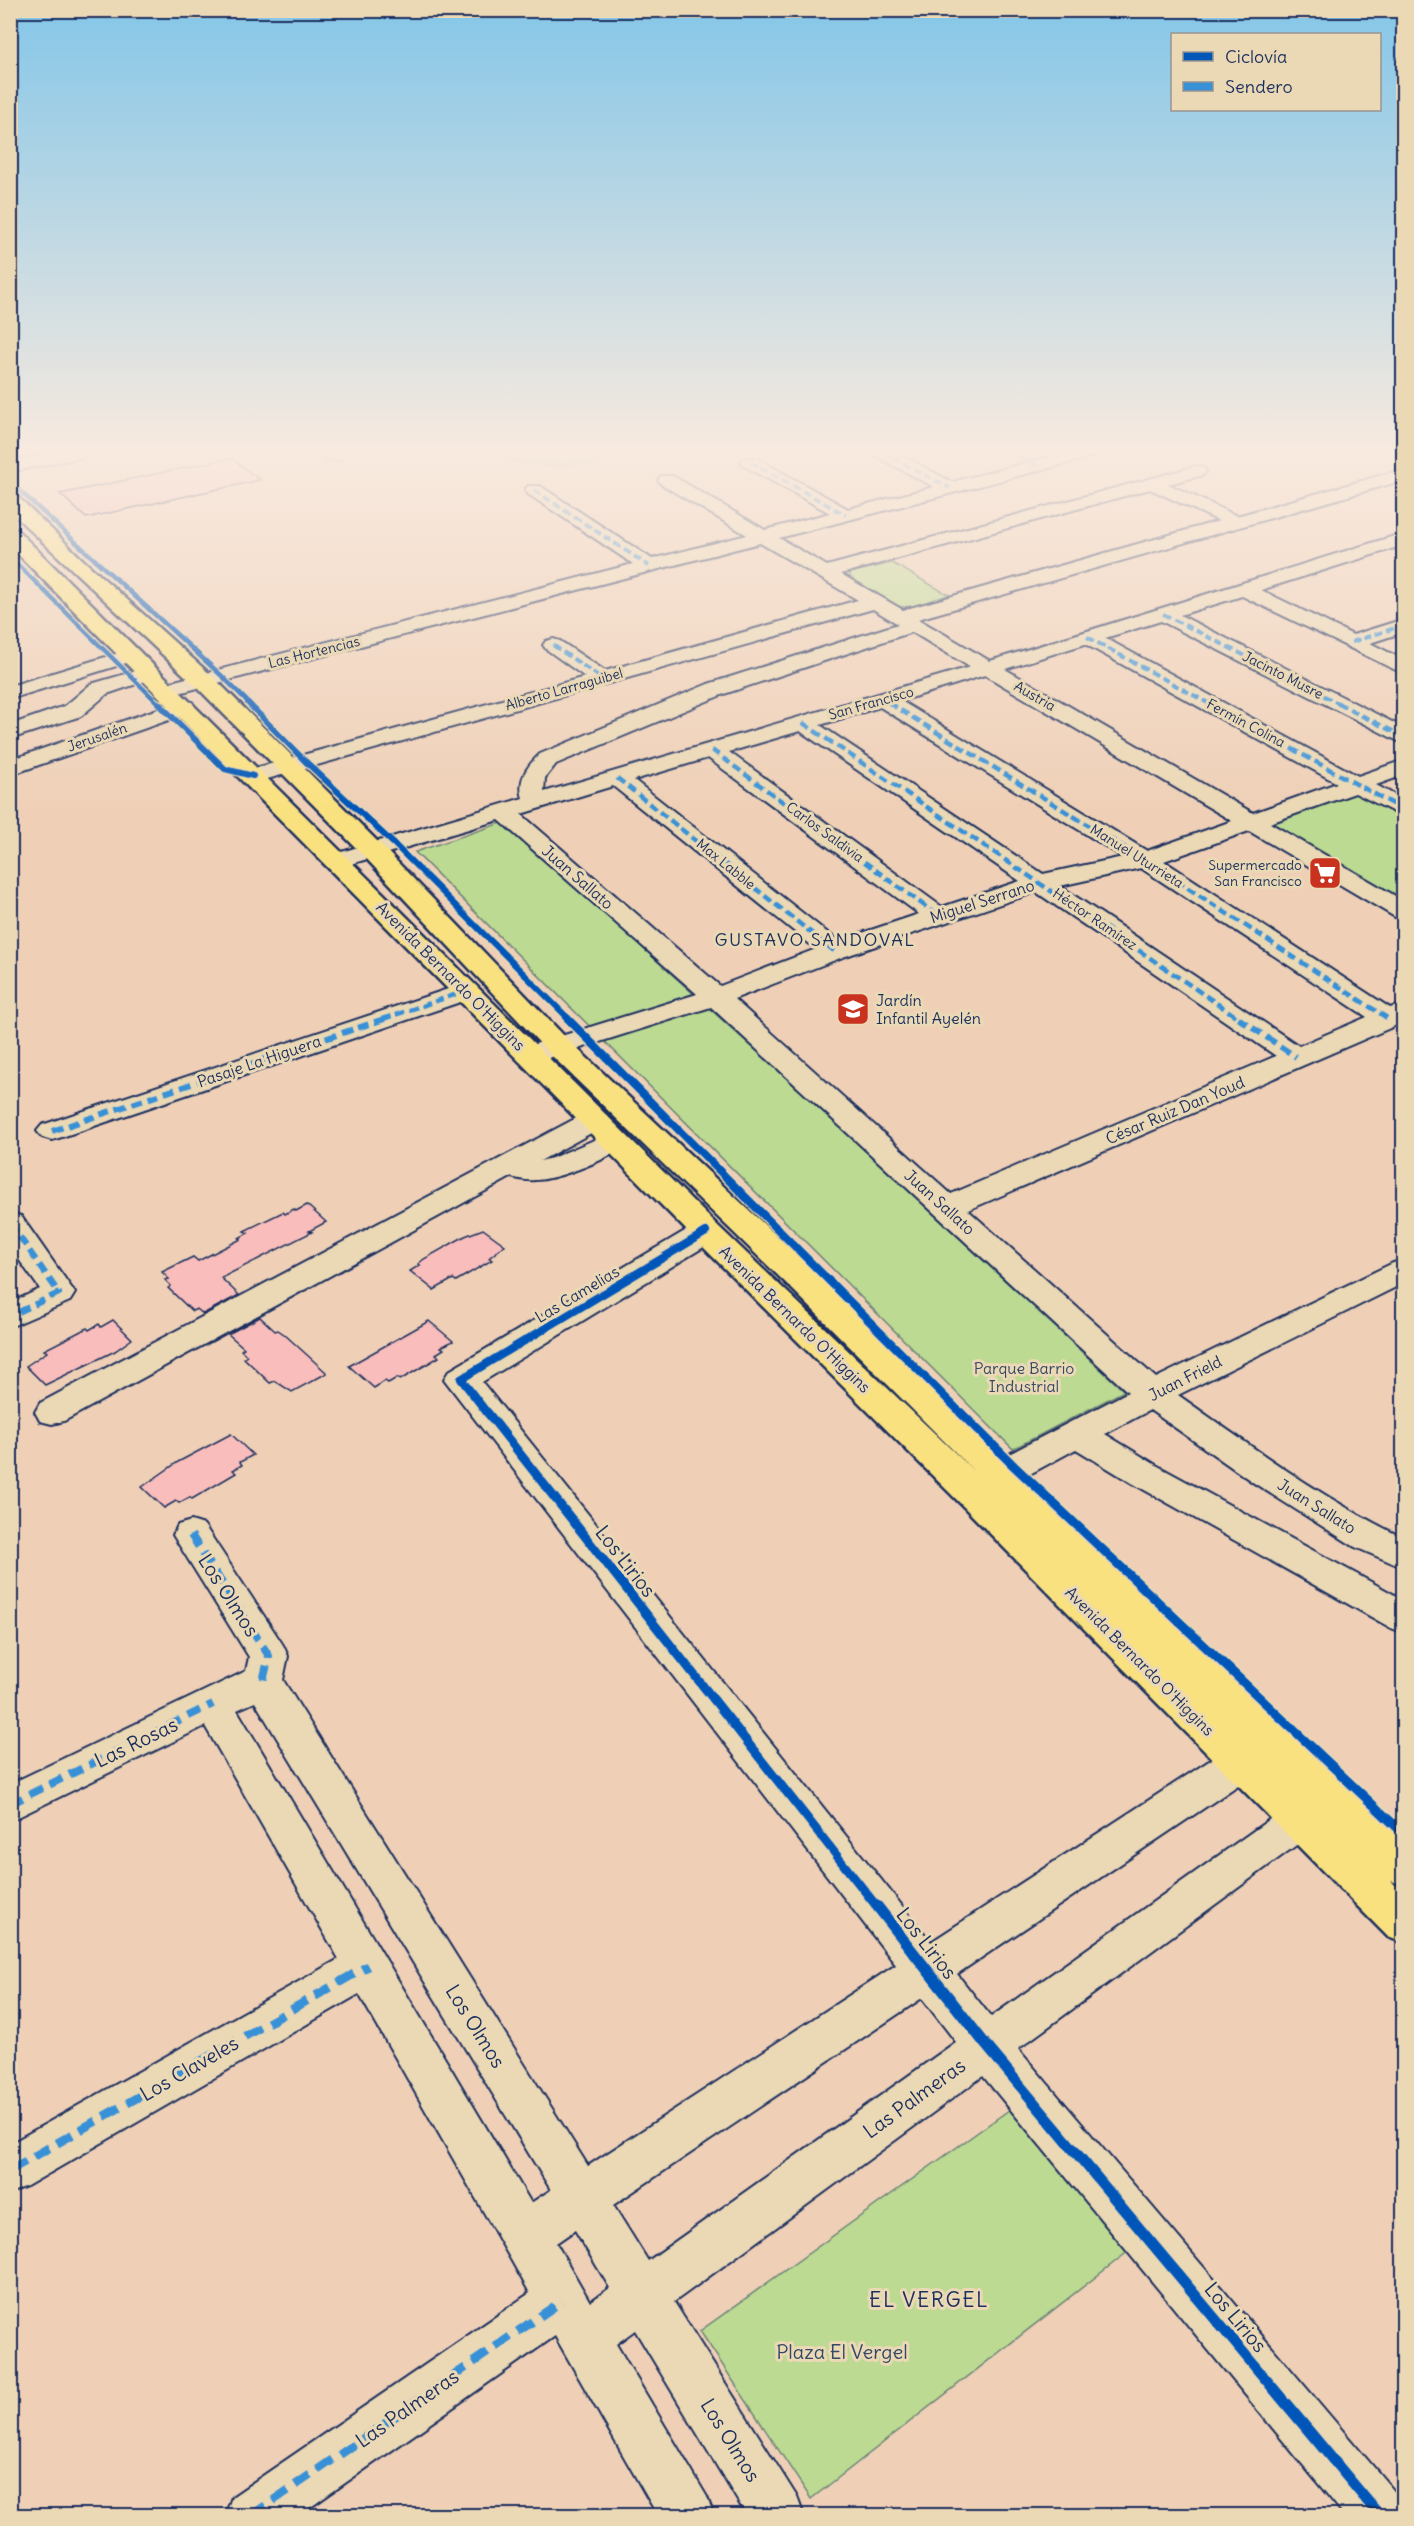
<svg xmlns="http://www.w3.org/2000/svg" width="1414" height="2526" viewBox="0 0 1414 2526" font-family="Delius,sans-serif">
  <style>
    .green { fill: #bcda92; stroke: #6c8478; stroke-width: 1.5 }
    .building { fill: #f9bdbb; stroke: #1b2f5e; stroke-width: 1.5 }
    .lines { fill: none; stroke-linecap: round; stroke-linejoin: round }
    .minor-casing { stroke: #1b2f5e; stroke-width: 4 }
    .major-casing { stroke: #1b2f5e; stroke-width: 5 }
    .minor { fill: #ebd8b5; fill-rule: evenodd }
    .major { fill: #fae180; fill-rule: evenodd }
    .quiet-far4 { stroke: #3891d7; stroke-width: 4; stroke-dasharray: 8 4; stroke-linecap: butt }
    .quiet-far3 { stroke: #3891d7; stroke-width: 4.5; stroke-dasharray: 9 4.5; stroke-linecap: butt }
    .quiet-far2 { stroke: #3891d7; stroke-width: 6; stroke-dasharray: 11 6; stroke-linecap: butt }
    .quiet-far1 { stroke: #3891d7; stroke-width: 8; stroke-dasharray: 14 8; stroke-linecap: butt }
    .quiet { stroke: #3891d7; stroke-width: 9; stroke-dasharray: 18 9; stroke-linecap: butt }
    .cycleway-far4-casing { stroke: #ebd8b5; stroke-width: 7 }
    .cycleway-far3-casing { stroke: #ebd8b5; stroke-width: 9 }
    .cycleway-far2-casing { stroke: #ebd8b5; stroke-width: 11 }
    .cycleway-far1-casing { stroke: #ebd8b5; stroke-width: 13 }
    .cycleway-casing { stroke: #ebd8b5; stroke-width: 15 }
    .cycleway-far4 { stroke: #0057b8; stroke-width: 4.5 }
    .cycleway-far3 { stroke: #0057b8; stroke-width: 6 }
    .cycleway-far2 { stroke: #0057b8; stroke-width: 8 }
    .cycleway-far1 { stroke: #0057b8; stroke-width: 9 }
    .cycleway { stroke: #0057b8; stroke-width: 11 }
    .labels { text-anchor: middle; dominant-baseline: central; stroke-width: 6; stroke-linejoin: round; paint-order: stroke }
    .far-street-label { font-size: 14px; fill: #1b2f5e; stroke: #ebd8b5 }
    .far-poi-label { font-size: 14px; fill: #1b2f5e; stroke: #ebd8b5; text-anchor: end }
    .street-label { font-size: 16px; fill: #1b2f5e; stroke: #ebd8b5 }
    .poi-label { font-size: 16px; fill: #1b2f5e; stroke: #ebd8b5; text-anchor: start }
    .park-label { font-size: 16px; fill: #334966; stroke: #ebd8b5 }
    .neighbourhood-label { font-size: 18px; letter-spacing: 1.5px; fill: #1b2f5e; stroke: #ebd8b5 }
    .near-street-label { font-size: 20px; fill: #1b2f5e; stroke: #ebd8b5 }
    .near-park-label { font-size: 20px; fill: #334966; stroke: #ebd8b5 }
    .near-neighbourhood-label { font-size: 21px; letter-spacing: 1.5px; fill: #1b2f5e; stroke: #ebd8b5 }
  </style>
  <rect width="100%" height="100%" fill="#efd0b7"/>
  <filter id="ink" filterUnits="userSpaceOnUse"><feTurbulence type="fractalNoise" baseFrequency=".0167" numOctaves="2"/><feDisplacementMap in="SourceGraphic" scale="12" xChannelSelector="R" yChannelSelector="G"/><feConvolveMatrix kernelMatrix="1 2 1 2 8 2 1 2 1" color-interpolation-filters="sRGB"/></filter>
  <g filter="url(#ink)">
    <g class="green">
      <polygon points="496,452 678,452 644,459 551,466 501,459"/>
      <polygon points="892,563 949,595 914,606 900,607 850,578 850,573"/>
      <polygon points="1348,786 1403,817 1403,901 1260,819"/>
      <polygon points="504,822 805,1095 1124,1391 1013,1449 415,852"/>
      <polygon points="1016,2105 1134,2247 811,2499 700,2331"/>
    </g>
    <g class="building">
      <polygon points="231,458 260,480 86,518 60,494"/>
      <polygon points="307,1205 326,1222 309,1231 312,1232 221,1278 239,1295 203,1314 197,1309 192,1311 168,1288 171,1286 165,1280 169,1279 162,1272 193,1257 198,1261 241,1239 239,1238 248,1233 244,1231 283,1212 285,1214 294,1209 296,1211"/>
      <polygon points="483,1229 505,1245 489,1258 492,1260 456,1281 453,1279 434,1290 410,1271 420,1265 418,1264 424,1259 465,1236"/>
      <polygon points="260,1317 275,1331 278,1330 284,1334 327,1373 292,1392 275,1381 270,1383 244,1358 247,1356 241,1350 244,1348 228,1334"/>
      <polygon points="113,1320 132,1339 115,1351 45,1385 26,1366 47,1352 44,1350 87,1328 89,1330 99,1324 101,1327"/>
      <polygon points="429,1321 453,1341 441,1347 444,1349 436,1354 439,1357 400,1380 397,1378 388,1383 385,1381 374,1388 349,1366"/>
      <polygon points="231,1434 253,1455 240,1462 242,1465 233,1470 236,1473 192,1499 190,1497 179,1503 176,1501 164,1508 142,1487 178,1462"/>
    </g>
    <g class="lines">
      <defs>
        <g id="minor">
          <polygon points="56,452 91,452 88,456 10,472 10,462"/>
          <path d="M320,452H340L343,456L340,460C331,462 326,460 320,452Z"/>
          <path d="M873,452H895L952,482L1068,452H1098L1095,456L779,538L827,566L1197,466L1203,467L1206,471L1203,475L1168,484L1237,516L1404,469V480L918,619L990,661L1404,533V545L1261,590L1353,635L1404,619V632L1370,643L1404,660V674L1242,596L1180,615L1404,728V744L1161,621L1105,638L1358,776L1404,760V775L1376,785L1404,800V817L1355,793L1270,823L1404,901V919L1395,917L1249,831L1164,861L1390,1008L1404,1004V1022L968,1210L1156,1378L1393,1263L1404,1260V1283L1178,1395C1251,1446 1323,1500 1404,1538V1568L1355,1547L1254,1483L1150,1410L1105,1434L1156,1465L1404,1600V1633L1391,1628L1132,1483L1076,1449L989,1496L976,1500L963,1496L958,1487L963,1478L1128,1392L711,1007L539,1061L529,1063L519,1061L515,1055L519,1049L697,994L499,820L337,868L328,866L325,861L328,856L523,798C517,780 527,766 540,754L708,684L898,624L873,609L253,783L245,781L241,776L245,771L585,677L546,649L543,645L546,641L553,639L560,641L605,671L858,600L760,543L167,696L159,695L156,690L159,685L633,564L528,494L525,490L528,486H540L652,559L747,535L661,484L658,480L661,476H673L765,530L830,513L744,466L741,462L744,458H756L848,509L934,487L876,456ZM1150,489L1219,521L903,610L841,574ZM912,632L970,667L544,792L545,778L556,764L724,694ZM1085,644L1337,783L1253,813L1005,669ZM985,675L1232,821L1147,851L901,701ZM880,707L1123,857L1043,874L820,725ZM800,731L1020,881L942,907L729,752ZM708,758L919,914L838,941L634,780ZM613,786L816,949L720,986L521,814ZM1141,868L1367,1017L1299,1046L1060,886ZM1036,892L1276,1056L951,1194L734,999L843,957Z"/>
          <polygon points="132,649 139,651 142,655 139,659 10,699 10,686"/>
          <polygon points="150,667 157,669 161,673 157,677 107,694 81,716 10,739 10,725 65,706 91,684"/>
          <polygon points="184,700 192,702 195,707 192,712 10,775 10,760"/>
          <polygon points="466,983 475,985 479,991 475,997 62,1137 52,1140 42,1137 37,1131 42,1125"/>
          <path d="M594,1111L604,1114L609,1120L604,1126L540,1161L552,1158L615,1131L625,1134L630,1140C618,1157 556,1180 535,1180C527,1181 519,1179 511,1177L64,1421L52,1424L40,1421L35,1412L40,1403L584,1114Z"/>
          <polygon points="10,1213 21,1216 75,1293 70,1301 10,1327 10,1303 40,1289 10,1247"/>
          <path d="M706,1222L717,1225L721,1232L717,1239L482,1382L931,1942L1246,1737L1260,1732L1274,1737L1280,1749L1274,1761L957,1974L991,2017L1304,1795L1318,1790L1332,1795L1338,1807L1332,1819L1018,2049L1399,2497L1404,2516H1345L983,2076L674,2302L797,2497L804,2516H747L635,2330L616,2344L707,2497L714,2516H658L555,2336L298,2516H225L232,2497L530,2293L359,1994L27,2186L10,2193V2144L339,1959L205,1726L10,1821V1784L246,1671L249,1657L173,1535L178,1525L191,1521L204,1525L283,1645L288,1656L283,1680L588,2166L896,1965L444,1379L449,1371L695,1225ZM255,1702L551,2190L531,2203L237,1710ZM922,1998L956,2042L648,2261L613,2205ZM575,2230L610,2288L590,2302L556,2243Z"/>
        </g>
        <polygon id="major" points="10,494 17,496 84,561 212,676 381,845 569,1041 817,1274 1012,1464 1404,1837 1404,1885 1391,1881 1404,1893 1404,1943 1388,1937 957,1500 695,1239 10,546 10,528 17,530 717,1225 974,1471 793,1290 549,1053 363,855 196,686 10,511"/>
      </defs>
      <use href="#minor" class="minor-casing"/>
      <use href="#major" class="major-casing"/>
      <use href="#minor" class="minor"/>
      <use href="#major" class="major"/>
      <g class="quiet-far4">
        <polyline points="329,452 334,456"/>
        <polyline points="882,452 950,488"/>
        <polyline points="1010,452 1037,466"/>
        <polyline points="750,462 846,515"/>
        <polyline points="534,490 649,566"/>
        <polyline points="1163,614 1340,704"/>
        <polyline points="1087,637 1210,704"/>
        <polyline points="1352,642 1404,625"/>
        <polyline points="553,645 601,678"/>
        <polyline points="883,699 892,704"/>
      </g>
      <g class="quiet-far3">
        <polyline points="889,703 1145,860 1387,1018"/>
        <polyline points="1208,703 1404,810"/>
        <polyline points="1337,703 1404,737"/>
        <polyline points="803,723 1240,1019"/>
        <polyline points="712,750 937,915"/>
        <polyline points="617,778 834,951"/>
        <polyline points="383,1019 466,991"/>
      </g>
      <g class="quiet-far2">
        <polyline points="1238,1018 1296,1057"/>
        <polyline points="52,1131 387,1018"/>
        <polyline points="10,1223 59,1293 10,1316"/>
      </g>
      <g class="quiet-far1">
        <polyline points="191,1535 269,1656 263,1681"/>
        <polyline points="10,1804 213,1704"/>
      </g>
      <g class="quiet">
        <polyline points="10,2170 368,1966"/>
        <polyline points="251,2516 562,2301"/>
      </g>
      <defs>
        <g id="cycleway-far4">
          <polyline points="10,482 222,676 250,704"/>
          <polyline points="10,557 159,704"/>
        </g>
        <g id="cycleway-far3">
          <polyline points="158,703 225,769 253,776"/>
          <polyline points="248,703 305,761 394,844 569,1019"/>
        </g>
        <g id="cycleway-far2">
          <polyline points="567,1018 962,1414"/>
          <polyline points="488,1414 461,1379 706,1232"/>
        </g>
        <g id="cycleway-far1">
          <polyline points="487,1412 878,1908"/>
          <polyline points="960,1412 1014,1466 1404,1834"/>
        </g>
        <polyline id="cycleway" points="877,1906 986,2045 1380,2516"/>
      </defs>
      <use href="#cycleway-far4" class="cycleway-far4-casing"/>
      <use href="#cycleway-far3" class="cycleway-far3-casing"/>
      <use href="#cycleway-far2" class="cycleway-far2-casing"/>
      <use href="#cycleway-far1" class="cycleway-far1-casing"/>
      <use href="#cycleway" class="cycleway-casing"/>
      <use href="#cycleway-far4" class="cycleway-far4"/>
      <use href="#cycleway-far3" class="cycleway-far3"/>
      <use href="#cycleway-far2" class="cycleway-far2"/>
      <use href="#cycleway-far1" class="cycleway-far1"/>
      <use href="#cycleway" class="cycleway"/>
    </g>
  </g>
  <linearGradient id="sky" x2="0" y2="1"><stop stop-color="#84c6e8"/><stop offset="0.56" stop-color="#f8eadf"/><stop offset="1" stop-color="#f8eadf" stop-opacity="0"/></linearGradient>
  <rect width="1414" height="806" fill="url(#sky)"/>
  <defs>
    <symbol id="supermarket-square" viewBox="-11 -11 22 22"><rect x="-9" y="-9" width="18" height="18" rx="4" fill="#c8321e" stroke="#ebd8b5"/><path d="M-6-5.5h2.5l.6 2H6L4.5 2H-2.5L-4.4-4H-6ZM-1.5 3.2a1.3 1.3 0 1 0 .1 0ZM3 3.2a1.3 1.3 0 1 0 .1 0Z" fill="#fff"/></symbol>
    <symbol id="school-square" viewBox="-11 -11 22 22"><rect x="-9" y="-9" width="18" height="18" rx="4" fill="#c8321e" stroke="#ebd8b5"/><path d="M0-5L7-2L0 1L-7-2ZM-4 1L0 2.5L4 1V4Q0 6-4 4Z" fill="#fff"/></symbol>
  </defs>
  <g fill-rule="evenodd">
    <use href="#supermarket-square" x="1306" y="854" width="38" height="38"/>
    <use href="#school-square" x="834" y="990" width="38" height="38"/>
  </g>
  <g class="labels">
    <g class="far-street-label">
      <text transform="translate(314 652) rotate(-14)">Las Hortencias</text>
      <text transform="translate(1283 675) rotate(27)">Jacinto Musre</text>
      <text transform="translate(564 689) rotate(-16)">Alberto Larraguibel</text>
      <text transform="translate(1035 696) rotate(30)">Austria</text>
      <text transform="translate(871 703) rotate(-16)">San Francisco</text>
      <text transform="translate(1246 723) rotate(28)">Fermín Colina</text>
      <text transform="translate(97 737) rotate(-19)">Jerusalén</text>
      <text transform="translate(825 832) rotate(36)">Carlos Saldivia</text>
      <text transform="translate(1137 856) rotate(32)">Manuel Uturrieta</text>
      <text transform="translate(726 864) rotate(39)">Max Labble</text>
      <text transform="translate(1095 919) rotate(34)">Héctor Ramírez</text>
    </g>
    <g class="far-poi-label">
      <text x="1302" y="865">Supermercado<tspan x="1302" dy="16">San Francisco</tspan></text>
    </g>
    <g class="street-label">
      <text transform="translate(578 877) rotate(41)">Juan Sallato</text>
      <text transform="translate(982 901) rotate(-18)">Miguel Serrano</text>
      <text transform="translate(451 976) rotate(45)">Avenida Bernardo O'Higgins</text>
      <text transform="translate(259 1061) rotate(-19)">Pasaje La Higuera</text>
      <text transform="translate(1175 1110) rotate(-23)">César Ruiz Dan Youd</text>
      <text transform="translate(940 1202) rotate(42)">Juan Sallato</text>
      <text transform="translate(577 1294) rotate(-31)">Las Camelias</text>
      <text transform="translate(795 1319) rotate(44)">Avenida Bernardo O'Higgins</text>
      <text transform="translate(1185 1378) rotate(-27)">Juan Frield</text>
      <text transform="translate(1317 1506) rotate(32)">Juan Sallato</text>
      <text transform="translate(1140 1661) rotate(45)">Avenida Bernardo O'Higgins</text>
    </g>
    <g class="poi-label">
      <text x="876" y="1000">Jardín<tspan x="876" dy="18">Infantil Ayelén</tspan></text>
    </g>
    <g class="park-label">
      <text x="1024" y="1368">Parque Barrio<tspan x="1024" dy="18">Industrial</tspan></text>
    </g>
    <g class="neighbourhood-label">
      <text x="815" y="939">GUSTAVO SANDOVAL</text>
    </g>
    <g class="near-street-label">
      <text transform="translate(626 1561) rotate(52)">Los Lirios</text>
      <text transform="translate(229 1595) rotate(57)">Los Olmos</text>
      <text transform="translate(136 1742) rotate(-26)">Las Rosas</text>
      <text transform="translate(927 1943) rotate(52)">Los Lirios</text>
      <text transform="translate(476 2026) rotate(58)">Los Olmos</text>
      <text transform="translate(189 2068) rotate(-30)">Los Claveles</text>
      <text transform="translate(914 2098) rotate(-36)">Las Palmeras</text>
      <text transform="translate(1236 2317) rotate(50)">Los Lirios</text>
      <text transform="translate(407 2408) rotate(-35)">Las Palmeras</text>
      <text transform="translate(731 2440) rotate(58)">Los Olmos</text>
    </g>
    <g class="near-park-label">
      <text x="842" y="2351">Plaza El Vergel</text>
    </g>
    <g class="near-neighbourhood-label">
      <text x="929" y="2299">EL VERGEL</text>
    </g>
  </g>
  <rect width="1414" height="2526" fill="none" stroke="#ebd8b5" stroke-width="36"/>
  <rect x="18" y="18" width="1378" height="2490" fill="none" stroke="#1b2f5e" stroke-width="2" filter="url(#ink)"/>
  <rect x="1171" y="33" width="210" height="78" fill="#ebd8b5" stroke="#989492" stroke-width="1.5"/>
  <rect x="1183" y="52" width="30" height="9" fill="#0057b8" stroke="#989492" stroke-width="1.5"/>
  <text x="1225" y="63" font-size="18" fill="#1b2f5e">Ciclovía</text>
  <rect x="1183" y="82" width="30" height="9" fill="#3891d7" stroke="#989492" stroke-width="1.5"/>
  <text x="1225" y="93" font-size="18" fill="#1b2f5e">Sendero</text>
</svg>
